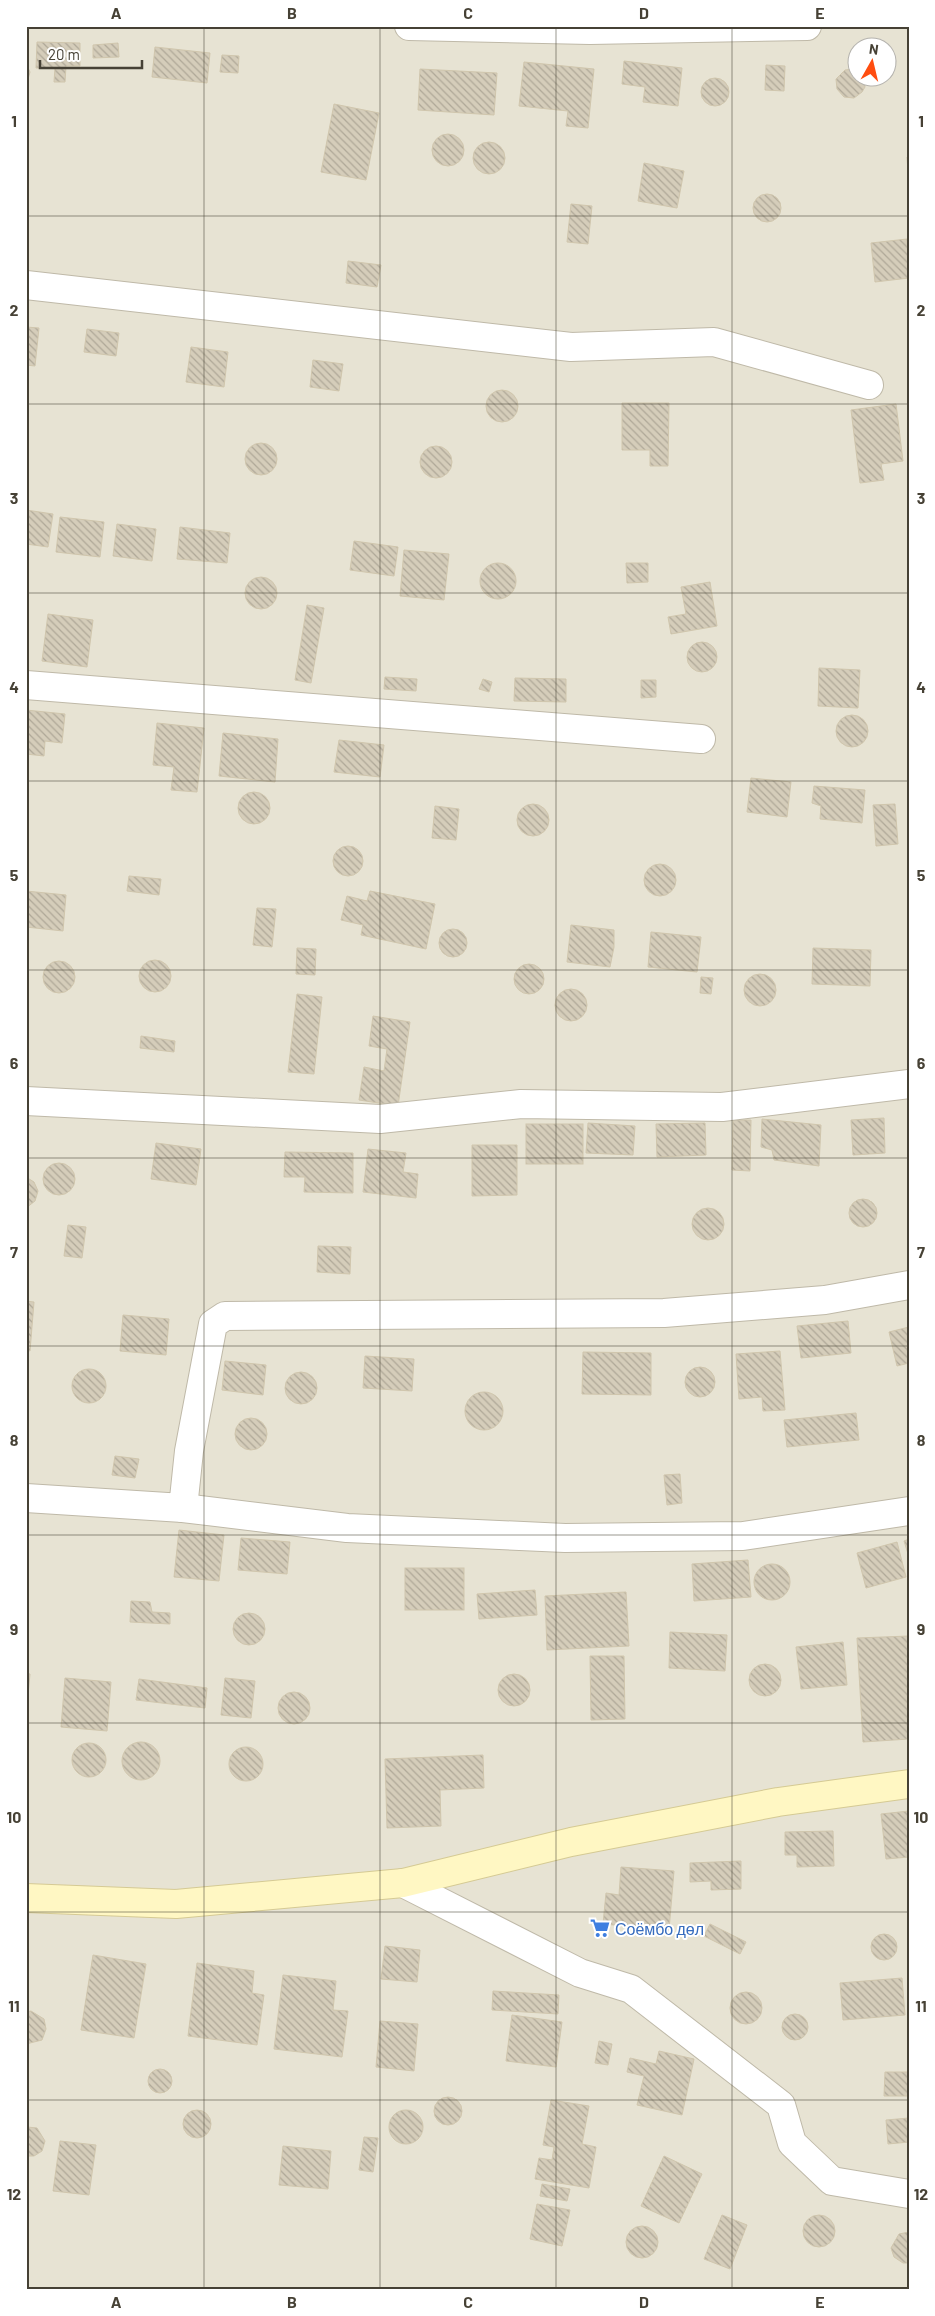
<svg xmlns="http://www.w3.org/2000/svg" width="935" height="2316" viewBox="0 0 935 2316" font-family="Barlow,sans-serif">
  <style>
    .residential { fill: #e7e3d3; fill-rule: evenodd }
    .building { fill: url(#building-back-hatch); stroke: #d0c6ad }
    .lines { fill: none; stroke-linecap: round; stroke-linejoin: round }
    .minor-casing { stroke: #bfb9a8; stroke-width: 30 }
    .secondary-casing { stroke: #d5ca94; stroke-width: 30 }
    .minor { stroke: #fff; stroke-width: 28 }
    .secondary { stroke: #fff7c3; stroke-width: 28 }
    .grid { fill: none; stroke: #464135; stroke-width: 1; stroke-opacity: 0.55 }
    .labels { text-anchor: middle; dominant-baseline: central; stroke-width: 4; stroke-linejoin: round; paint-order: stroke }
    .shop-label { font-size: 16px; fill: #366cbe; stroke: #fff; text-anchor: start }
    .neatline { fill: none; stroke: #464135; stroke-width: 2 }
    .grid-label { font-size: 16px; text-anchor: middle; font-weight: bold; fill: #464135 }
  </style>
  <defs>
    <pattern id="building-back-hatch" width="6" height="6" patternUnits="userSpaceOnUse" patternTransform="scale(1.25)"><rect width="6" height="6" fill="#d5cdba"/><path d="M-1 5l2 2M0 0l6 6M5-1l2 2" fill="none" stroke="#afa898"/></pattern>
  </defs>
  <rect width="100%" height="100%" fill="#f3f0e5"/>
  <path class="residential" d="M26,26H909V2290H26ZM858,48H888V78H858Z"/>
  <g class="building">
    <polygon points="37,42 80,43 80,66 66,66 65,82 54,82 55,68 36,68"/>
    <polygon points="118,43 119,57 93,58 93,45"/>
    <polygon points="155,47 210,53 207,83 152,77"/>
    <polygon points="222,55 239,56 238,73 220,72"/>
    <polygon points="624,61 682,68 678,106 643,102 645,87 622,84"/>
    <polygon points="524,62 594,69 588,128 566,126 568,111 519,106"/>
    <polygon points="26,64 30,72 26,86"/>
    <polygon points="766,65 785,66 784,91 765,90"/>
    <polygon points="420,69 497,73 494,115 418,110"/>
    <polygon points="854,69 858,71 858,78 864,78 865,87 862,92 854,98 844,97 837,89 836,79 845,70"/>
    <circle cx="715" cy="92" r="14"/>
    <polygon points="334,104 379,113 366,180 321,172"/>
    <circle cx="448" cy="150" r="16"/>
    <circle cx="489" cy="158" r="16"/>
    <polygon points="907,157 909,157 909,187"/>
    <polygon points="644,163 684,171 677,208 638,201"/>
    <circle cx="767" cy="208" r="14"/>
    <polygon points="571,204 592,206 588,244 567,242"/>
    <polygon points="907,239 909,278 875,282 871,243"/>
    <polygon points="348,261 381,265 377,287 346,283"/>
    <polygon points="26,327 39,328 35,366 26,365"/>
    <polygon points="87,329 119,333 116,356 84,352"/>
    <polygon points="191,347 228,352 224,387 186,382"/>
    <polygon points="313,360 343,364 339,391 310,387"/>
    <circle cx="502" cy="406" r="16"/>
    <polygon points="622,403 669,403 668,466 650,466 650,450 622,450"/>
    <polygon points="896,404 903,461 881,464 884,480 860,483 851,410"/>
    <circle cx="261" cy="459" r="16"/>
    <circle cx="436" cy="462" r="16"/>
    <polygon points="26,510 53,514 48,547 26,544"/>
    <polygon points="60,517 104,522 100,557 56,552"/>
    <polygon points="117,524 156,529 152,561 113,556"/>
    <polygon points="180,527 230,533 227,563 177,559"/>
    <polygon points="354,541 398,547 394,576 350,570"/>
    <polygon points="404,550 449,554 444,600 400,596"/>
    <circle cx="498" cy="581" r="18"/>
    <polygon points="626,563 648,563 648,582 627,583"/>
    <circle cx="261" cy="593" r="16"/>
    <polygon points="710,582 717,626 671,634 668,617 686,614 681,587"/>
    <polygon points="307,605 324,608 311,683 295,680"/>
    <polygon points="48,614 93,620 87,667 42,661"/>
    <circle cx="702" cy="657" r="15"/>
    <polygon points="819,668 860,670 858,708 818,706"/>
    <polygon points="385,677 417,679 416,691 384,689"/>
    <polygon points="515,678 566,679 566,702 514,701"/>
    <polygon points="483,679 492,682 489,692 479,689"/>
    <polygon points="641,680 656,680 656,697 641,698"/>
    <polygon points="26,710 65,714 62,743 45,741 44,756 26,754"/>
    <circle cx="852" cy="731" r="16"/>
    <polygon points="157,723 204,728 197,792 171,790 174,767 153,765"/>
    <polygon points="223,733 278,739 275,782 219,776"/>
    <polygon points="339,740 384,745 380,777 334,772"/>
    <polygon points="751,778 791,782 787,817 747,812"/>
    <polygon points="814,786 865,790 862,823 820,819 821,806 812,803"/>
    <circle cx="254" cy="808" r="16"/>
    <polygon points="895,804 898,844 876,846 873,805"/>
    <circle cx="533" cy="820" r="16"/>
    <polygon points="435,806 459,809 456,840 432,838"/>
    <circle cx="348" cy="861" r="15"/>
    <circle cx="660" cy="880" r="16"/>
    <polygon points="129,876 161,879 159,895 127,891"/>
    <polygon points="26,891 66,895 63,931 26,927"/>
    <polygon points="370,891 435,904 426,949 361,935 363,925 341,920 347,896 367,901"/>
    <polygon points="257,908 276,909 272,947 253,945"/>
    <polygon points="571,925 614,930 614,947 610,967 567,962"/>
    <circle cx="453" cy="943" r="14"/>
    <polygon points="651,932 701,937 697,972 648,967"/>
    <polygon points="297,948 316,949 315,975 296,974"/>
    <polygon points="813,948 871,950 870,986 812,984"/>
    <circle cx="155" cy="976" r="16"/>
    <circle cx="59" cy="977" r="16"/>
    <circle cx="529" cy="979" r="15"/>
    <circle cx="760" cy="990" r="16"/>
    <polygon points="701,977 713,978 711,994 700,993"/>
    <circle cx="571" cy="1005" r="16"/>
    <polygon points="297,994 322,997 314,1074 288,1072"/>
    <polygon points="373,1016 410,1022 398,1106 359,1100 364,1067 384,1071 387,1049 369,1046"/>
    <polygon points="141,1036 175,1041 174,1052 140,1048"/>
    <polygon points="884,1118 885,1153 853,1155 851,1120"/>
    <polygon points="762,1119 821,1125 819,1166 774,1160 772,1150 761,1147"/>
    <polygon points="733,1120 751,1120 750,1171 732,1170"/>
    <polygon points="588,1123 635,1126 633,1155 586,1153"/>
    <polygon points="705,1123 706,1155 657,1157 656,1124"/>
    <rect x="526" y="1124" width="57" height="40"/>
    <polygon points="156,1143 201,1149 196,1185 151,1179"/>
    <polygon points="472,1145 517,1145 517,1195 472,1196"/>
    <polygon points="368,1149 406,1153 403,1172 418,1174 416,1198 363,1192"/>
    <polygon points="285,1152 353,1153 353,1193 304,1192 305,1177 284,1177"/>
    <circle cx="59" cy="1179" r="16"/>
    <polygon points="26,1177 34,1182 38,1191 35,1201 26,1208"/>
    <circle cx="863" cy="1213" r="14"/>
    <circle cx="708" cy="1224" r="16"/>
    <polygon points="68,1225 86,1227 82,1258 64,1256"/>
    <polygon points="318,1246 351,1247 350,1274 317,1272"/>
    <polygon points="26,1301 34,1302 30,1351 26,1350"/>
    <polygon points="123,1315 169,1319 166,1355 120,1351"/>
    <polygon points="848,1321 851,1353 801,1358 797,1326"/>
    <polygon points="909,1327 909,1363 897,1366 889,1332"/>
    <polygon points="780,1351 785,1410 763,1411 762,1397 739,1399 736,1354"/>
    <polygon points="583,1352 651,1353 651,1395 582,1394"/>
    <polygon points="365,1356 414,1359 412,1391 363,1388"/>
    <polygon points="225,1361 266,1365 263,1395 222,1390"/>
    <circle cx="700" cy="1382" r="15"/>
    <circle cx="89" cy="1386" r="17"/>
    <circle cx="301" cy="1388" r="16"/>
    <circle cx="484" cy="1411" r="19"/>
    <polygon points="856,1413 859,1440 787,1447 784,1420"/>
    <circle cx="251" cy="1434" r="16"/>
    <polygon points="115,1456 139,1459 135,1478 112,1475"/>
    <polygon points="680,1474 682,1503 667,1505 664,1475"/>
    <polygon points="179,1530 224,1535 219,1581 174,1577"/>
    <polygon points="241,1538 290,1542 287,1574 238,1570"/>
    <polygon points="909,1539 909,1557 904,1541"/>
    <polygon points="897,1542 906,1577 866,1588 857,1553"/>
    <polygon points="748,1560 751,1597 694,1601 692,1564"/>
    <circle cx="772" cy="1582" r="18"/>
    <rect x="405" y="1568" width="59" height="42"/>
    <polygon points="535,1590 537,1615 479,1619 477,1594"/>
    <polygon points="626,1592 629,1646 547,1650 545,1596"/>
    <polygon points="131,1601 150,1602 152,1612 170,1613 170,1624 130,1622"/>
    <circle cx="249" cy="1629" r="16"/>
    <polygon points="670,1632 727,1635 725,1671 669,1668"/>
    <polygon points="909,1636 909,1739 863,1742 857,1638"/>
    <polygon points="843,1642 847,1685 801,1689 796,1647"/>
    <polygon points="590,1656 624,1656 625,1719 591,1720"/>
    <circle cx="765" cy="1680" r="16"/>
    <polygon points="26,1673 30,1674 28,1695 26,1695"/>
    <circle cx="514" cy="1690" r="16"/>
    <polygon points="65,1678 111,1682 107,1731 61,1727"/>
    <polygon points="225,1678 255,1681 251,1718 221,1715"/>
    <polygon points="139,1679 207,1688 205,1708 136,1700"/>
    <circle cx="294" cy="1708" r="16"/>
    <circle cx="141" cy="1761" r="19"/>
    <circle cx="89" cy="1760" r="17"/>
    <circle cx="246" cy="1764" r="17"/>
    <polygon points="483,1755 484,1788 440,1790 441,1826 387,1828 385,1759"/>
    <polygon points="909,1811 909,1857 886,1859 881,1814"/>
    <polygon points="833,1831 834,1866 797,1867 797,1855 785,1855 785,1832"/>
    <polygon points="741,1861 741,1889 711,1890 711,1881 690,1882 690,1863"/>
    <polygon points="621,1867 674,1871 669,1930 603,1924 606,1893 619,1895"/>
    <polygon points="710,1924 746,1942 740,1954 704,1936"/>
    <circle cx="884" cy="1947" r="13"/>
    <polygon points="385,1946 420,1950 417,1982 381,1979"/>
    <polygon points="93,1955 146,1964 134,2038 81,2030"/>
    <polygon points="197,1963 254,1971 252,1993 264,1995 257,2045 188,2036"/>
    <polygon points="283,1975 336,1981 333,2010 348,2011 342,2057 274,2049"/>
    <polygon points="902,1978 905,2015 843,2020 840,1983"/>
    <polygon points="493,1991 559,1995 558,2014 492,2010"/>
    <circle cx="746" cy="2008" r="16"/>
    <polygon points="31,2011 44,2019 46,2029 42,2040 26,2044 26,2012"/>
    <circle cx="795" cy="2027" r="13"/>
    <polygon points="512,2015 562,2022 556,2067 506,2061"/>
    <polygon points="380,2021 418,2024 414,2071 376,2067"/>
    <polygon points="599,2041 612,2044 608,2065 595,2063"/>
    <polygon points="659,2051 694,2059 682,2115 637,2105 644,2076 627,2072 630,2058 656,2064"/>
    <circle cx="160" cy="2081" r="12"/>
    <polygon points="885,2072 909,2072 909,2096 884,2096"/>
    <circle cx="448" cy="2111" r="14"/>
    <polygon points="551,2100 589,2106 582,2144 596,2147 589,2188 535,2179 539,2158 552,2160 554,2147 543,2145"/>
    <circle cx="197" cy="2124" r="14"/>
    <circle cx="406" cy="2127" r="17"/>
    <polygon points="909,2118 909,2142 888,2144 886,2120"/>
    <polygon points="27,2127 37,2128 45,2141 42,2151 34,2156 26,2156"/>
    <polygon points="364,2137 378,2138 373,2172 359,2170"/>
    <polygon points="60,2141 96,2145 89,2195 53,2191"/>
    <polygon points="283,2146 331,2151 328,2189 279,2185"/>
    <polygon points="664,2156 702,2174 679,2223 641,2206"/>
    <polygon points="542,2184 570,2189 567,2201 540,2196"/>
    <polygon points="537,2204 570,2210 562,2246 530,2239"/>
    <circle cx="819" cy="2231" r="16"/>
    <polygon points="722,2215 747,2225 730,2269 704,2259"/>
    <circle cx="642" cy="2242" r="16"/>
    <polygon points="909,2232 909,2263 903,2263 894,2257 891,2248 899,2234"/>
  </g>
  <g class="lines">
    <defs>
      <g id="minor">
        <polyline points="409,26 590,30 807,26"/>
        <polyline points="26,285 571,347 714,342 869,385"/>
        <polyline points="26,685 701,739"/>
        <polyline points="26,1101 380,1119 521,1104 722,1107 909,1084"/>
        <polyline points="26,1498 183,1508 189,1451 213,1324 225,1316 664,1313 825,1300 909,1285"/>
        <polyline points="183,1508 347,1528 565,1538 743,1536 909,1511"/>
        <polyline points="403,1883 580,1973 631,1989 781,2105 792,2143 832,2181 909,2194"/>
      </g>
      <polyline id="secondary" points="26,1898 176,1904 403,1883 571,1842 778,1802 909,1784"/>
    </defs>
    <use href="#minor" class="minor-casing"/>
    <use href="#secondary" class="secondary-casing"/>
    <use href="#minor" class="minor"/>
    <use href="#secondary" class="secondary"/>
  </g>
  <path class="grid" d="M204,26V2290M380,26V2290M556,26V2290M732,26V2290M26,216H909M26,404H909M26,593H909M26,781H909M26,970H909M26,1158H909M26,1346H909M26,1535H909M26,1723H909M26,1912H909M26,2100H909"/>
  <defs>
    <symbol id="supermarket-bare" viewBox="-9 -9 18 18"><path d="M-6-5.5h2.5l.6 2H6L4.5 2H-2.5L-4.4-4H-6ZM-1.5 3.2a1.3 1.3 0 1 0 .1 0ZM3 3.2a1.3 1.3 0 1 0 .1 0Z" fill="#3f7fe0" stroke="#fff" stroke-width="2.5" paint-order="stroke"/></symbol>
  </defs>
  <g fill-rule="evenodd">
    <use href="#supermarket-bare" x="586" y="1914" width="28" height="28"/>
  </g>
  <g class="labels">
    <g class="shop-label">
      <text x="615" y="1928">Соёмбо дөл</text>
    </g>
  </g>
  <rect width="935" height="2316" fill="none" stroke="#ffffff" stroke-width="55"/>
  <g transform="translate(872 62) rotate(8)"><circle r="24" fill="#ffffff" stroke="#b5b3ae"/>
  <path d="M0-4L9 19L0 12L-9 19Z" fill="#ff4d10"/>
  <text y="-8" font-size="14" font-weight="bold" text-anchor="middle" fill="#464135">N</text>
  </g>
  <path d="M40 60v8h102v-8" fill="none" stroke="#464135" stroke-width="2.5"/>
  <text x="48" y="60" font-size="15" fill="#464135" stroke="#ffffff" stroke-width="4" paint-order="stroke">20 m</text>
  <rect x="28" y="28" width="880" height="2260" class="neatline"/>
  <g class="grid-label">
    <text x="116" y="19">A</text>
    <text x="292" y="19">B</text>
    <text x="468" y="19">C</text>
    <text x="644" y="19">D</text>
    <text x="820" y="19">E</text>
    <text x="14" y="127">1</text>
    <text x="921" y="127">1</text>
    <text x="14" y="316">2</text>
    <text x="921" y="316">2</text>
    <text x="14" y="504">3</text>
    <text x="921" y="504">3</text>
    <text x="14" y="693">4</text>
    <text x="921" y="693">4</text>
    <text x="14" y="881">5</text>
    <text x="921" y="881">5</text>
    <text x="14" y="1069">6</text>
    <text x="921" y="1069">6</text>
    <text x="14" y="1258">7</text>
    <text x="921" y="1258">7</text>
    <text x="14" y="1446">8</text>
    <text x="921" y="1446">8</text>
    <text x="14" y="1635">9</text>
    <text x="921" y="1635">9</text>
    <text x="14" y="1823">10</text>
    <text x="921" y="1823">10</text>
    <text x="14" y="2012">11</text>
    <text x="921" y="2012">11</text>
    <text x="14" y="2200">12</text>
    <text x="921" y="2200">12</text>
    <text x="116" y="2308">A</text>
    <text x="292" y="2308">B</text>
    <text x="468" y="2308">C</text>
    <text x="644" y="2308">D</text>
    <text x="820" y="2308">E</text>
  </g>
</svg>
